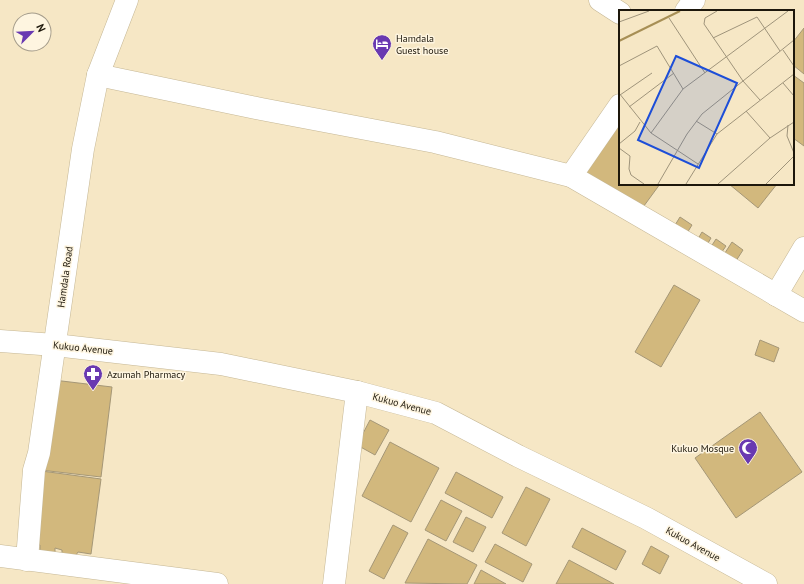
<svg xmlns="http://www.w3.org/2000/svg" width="804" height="584" viewBox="0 0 804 584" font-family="'PT Sans',sans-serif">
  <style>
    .building { fill: #d2b87d; stroke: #a59777 }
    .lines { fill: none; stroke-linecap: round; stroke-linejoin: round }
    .minor-casing { stroke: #c5b795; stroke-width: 23 }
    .minor { stroke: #fff; stroke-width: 22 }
    .labels { text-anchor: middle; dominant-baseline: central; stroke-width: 3; stroke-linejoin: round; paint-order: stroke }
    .poi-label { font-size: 10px; fill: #1d170b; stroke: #fef5e0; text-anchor: start }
    .street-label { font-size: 10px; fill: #1d170b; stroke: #fef5e0 }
    .inset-river { fill: none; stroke: #a78f55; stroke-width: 2 }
    .inset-road { fill: none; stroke: #9f947b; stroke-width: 1 }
    .view { fill: #1d4ed8; fill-opacity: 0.15; stroke: #1d4ed8; stroke-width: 2 }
    .inset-edge { fill: none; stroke: #1d170b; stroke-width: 2 }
  </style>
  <rect width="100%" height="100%" fill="#f6e7c5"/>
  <g class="building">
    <polygon points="804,28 804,74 793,65 793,42"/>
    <polygon points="793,75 804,83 804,146 793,138"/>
    <polygon points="618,125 620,126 620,184 660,184 638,214 583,173"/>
    <polygon points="729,184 777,184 758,208"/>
    <polygon points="680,217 692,225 684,238 672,230"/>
    <polygon points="702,232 711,238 704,250 695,244"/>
    <polygon points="716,239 726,246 717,259 707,253"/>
    <polygon points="732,242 743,250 734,264 723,256"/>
    <polygon points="674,285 700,300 661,367 635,352"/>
    <polygon points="760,340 779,348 774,362 755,355"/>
    <polygon points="45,379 112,387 101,477 32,469"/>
    <polygon points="760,412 802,472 736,518 695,458"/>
    <polygon points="370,420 389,430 375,455 357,445"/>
    <polygon points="390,442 439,468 411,522 362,496"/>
    <polygon points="34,470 101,479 91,554 78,552 76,555 62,554 62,550 55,548 55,554 40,552 40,545 25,543"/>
    <polygon points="456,472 503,497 492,518 445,493"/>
    <polygon points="526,487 550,499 526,546 502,533"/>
    <polygon points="441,500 462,511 446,541 425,530"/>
    <polygon points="466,517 486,527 473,552 453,542"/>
    <polygon points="393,525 408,533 384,579 369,571"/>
    <polygon points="582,528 626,551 616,570 572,547"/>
    <polygon points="428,539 477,565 467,584 405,583"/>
    <polygon points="495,544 532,564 523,582 485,562"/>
    <polygon points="651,546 669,556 660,574 642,564"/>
    <polygon points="569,560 614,584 556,584"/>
    <polygon points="481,570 506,584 474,584"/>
  </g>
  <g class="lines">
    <defs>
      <g id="minor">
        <polyline points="600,0 620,13"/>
        <polyline points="686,11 694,0"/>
        <polyline points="98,75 261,109 435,142 571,176 804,311"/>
        <polyline points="571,176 620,105"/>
        <polyline points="776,295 804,248"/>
        <polyline points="0,341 55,345 221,364 357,392 436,413 518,456 646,518 766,584"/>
        <polyline points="0,556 217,584"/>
        <polyline points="27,560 34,470 39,453 83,149 98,75 127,0"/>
        <polyline points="334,584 357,392"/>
      </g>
    </defs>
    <use href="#minor" class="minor-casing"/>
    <use href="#minor" class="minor"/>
  </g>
  <defs>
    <symbol id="hotel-pin" viewBox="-11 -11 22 30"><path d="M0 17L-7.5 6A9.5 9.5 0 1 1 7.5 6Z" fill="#6939b1" stroke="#fef5e0"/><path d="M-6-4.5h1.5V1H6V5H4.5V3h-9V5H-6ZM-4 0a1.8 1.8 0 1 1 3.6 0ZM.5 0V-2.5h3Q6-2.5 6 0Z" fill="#fff"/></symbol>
    <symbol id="pharmacy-pin" viewBox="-11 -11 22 30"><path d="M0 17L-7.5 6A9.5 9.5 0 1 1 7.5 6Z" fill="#6939b1" stroke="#fef5e0"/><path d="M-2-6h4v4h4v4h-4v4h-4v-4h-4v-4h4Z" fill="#fff"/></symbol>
    <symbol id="mosque-pin" viewBox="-11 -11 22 30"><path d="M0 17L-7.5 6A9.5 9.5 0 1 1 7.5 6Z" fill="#6939b1" stroke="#fef5e0"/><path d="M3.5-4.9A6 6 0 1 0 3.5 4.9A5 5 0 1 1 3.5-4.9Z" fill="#fff"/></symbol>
  </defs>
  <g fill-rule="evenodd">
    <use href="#hotel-pin" x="371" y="33" width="22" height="30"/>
    <use href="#pharmacy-pin" x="82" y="363" width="22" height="30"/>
    <use href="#mosque-pin" x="737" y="437" width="22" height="30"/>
  </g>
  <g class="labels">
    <g class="poi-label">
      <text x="396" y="38">Hamdala<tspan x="396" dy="12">Guest house</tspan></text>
      <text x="107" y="374">Azumah Pharmacy</text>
      <text x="734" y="448" text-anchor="end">Kukuo Mosque</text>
    </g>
    <g class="street-label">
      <text transform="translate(65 277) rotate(-82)">Hamdala Road</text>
      <text transform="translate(83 348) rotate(6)">Kukuo Avenue</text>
      <text transform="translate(402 404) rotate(15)">Kukuo Avenue</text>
      <text transform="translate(693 544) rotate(29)">Kukuo Avenue</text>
    </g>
  </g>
  <g transform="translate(619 10)">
    <rect width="175" height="175" fill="#f6e7c5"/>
    <path class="inset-river" d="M0,31L61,1"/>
    <path class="inset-road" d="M98,1L86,8L85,14L124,71L141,90M50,8L86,63M0,12L30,1M94,28L138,7L161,41M164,40L175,56M0,56L38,36L64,79M164,73L175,86M0,83L32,123L79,154M1,85L33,63M10,97L55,63M127,101L151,128M77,111L98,124L175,64M169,115L168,126L175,143M32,123L64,79L169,1M0,134L16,121L21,112M0,138L11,146L10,159L12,165L25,174M39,174L68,124L83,104L175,30M67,174L98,124M99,174L151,128L175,112M147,174L175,146"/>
    <path class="view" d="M57,46L118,73L80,158L19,130Z"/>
    <rect width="175" height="175" class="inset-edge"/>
  </g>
  <g transform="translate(32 32) rotate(66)"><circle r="19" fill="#fef5e0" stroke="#a49c8b"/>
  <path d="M0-3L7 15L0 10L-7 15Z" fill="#6939b1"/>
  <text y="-6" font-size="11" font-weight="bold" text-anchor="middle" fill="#1d170b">N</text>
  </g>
</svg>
